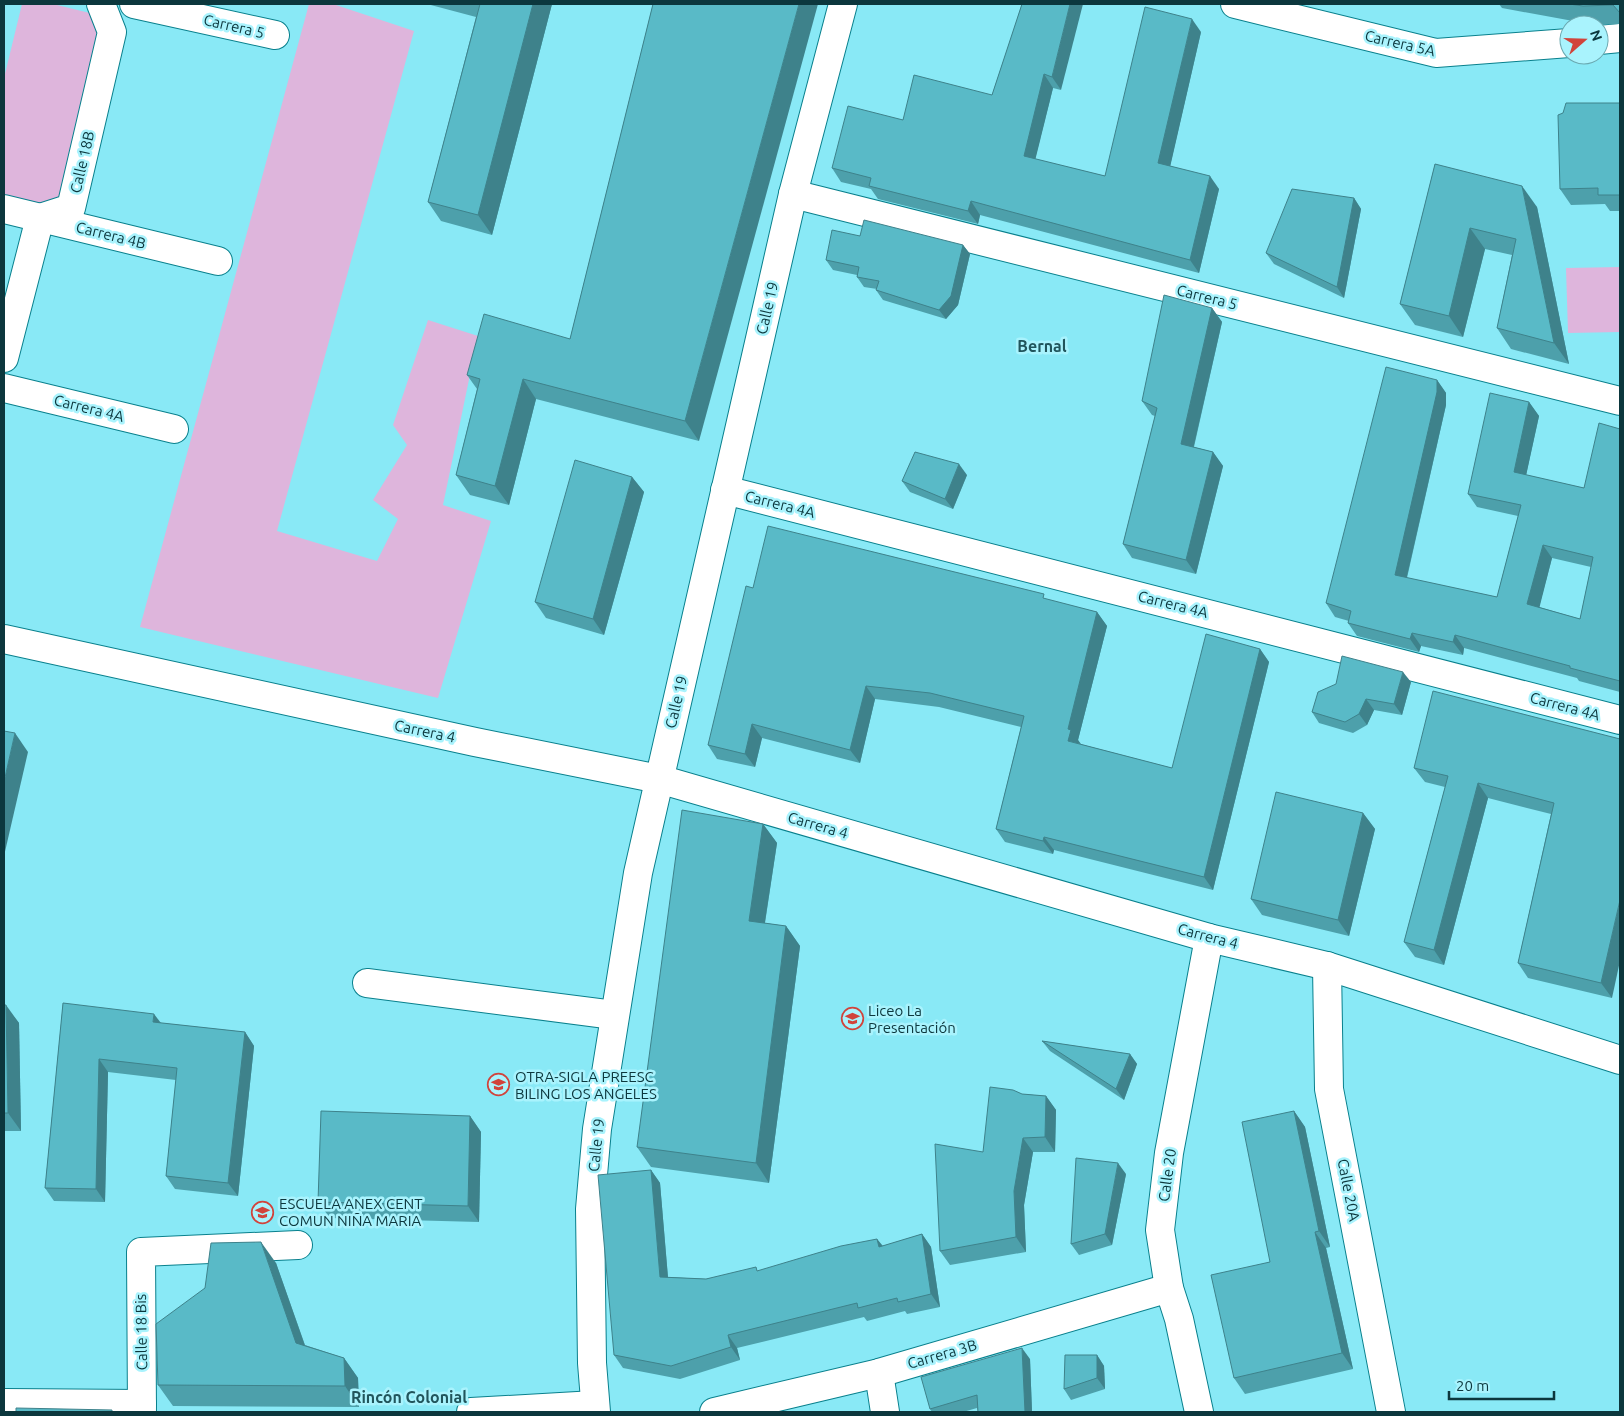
<svg xmlns="http://www.w3.org/2000/svg" width="1624" height="1416" viewBox="0 0 1624 1416" font-family="Ubuntu,sans-serif">
  <style>
    .green { fill: #deb5dc }
    .lines { fill: none; stroke-linecap: round; stroke-linejoin: round }
    .street-casing { stroke: #09808d; stroke-width: 30 }
    .secondary-casing { stroke: #09808d; stroke-width: 30 }
    .street { stroke: #fff; stroke-width: 28 }
    .secondary { stroke: #fff; stroke-width: 28 }
    .wall { fill: #4da0ab; fill-rule: evenodd }
    .shaded-wall { fill: #3e828b }
    .building { fill: #59bac7; stroke: #3e828b; fill-rule: evenodd }
    .labels { text-anchor: middle; dominant-baseline: central; stroke-width: 5; stroke-linejoin: round; paint-order: stroke }
    .street-label { font-size: 15px; fill: #0c373d; stroke: #a9f3fd }
    .poi-label { font-size: 15px; fill: #0c373d; stroke: #a9f3fd; text-anchor: start }
    .neighbourhood-label { font-size: 16px; font-weight: bold; fill: #21555c; stroke: #a9f3fd }
  </style>
  <rect width="100%" height="100%" fill="#89e9f6"/>
  <g class="green">
    <polygon points="22,4 53,4 106,17 55,213 4,195 4,78"/>
    <polygon points="309,4 333,4 414,31 277,531 377,561 398,519 373,500 407,445 393,425 428,320 478,336 443,505 491,521 438,698 140,627"/>
    <polygon points="1620,267 1620,332 1568,333 1566,268"/>
  </g>
  <g class="lines">
    <defs>
      <g id="street">
        <polyline points="134,4 275,35"/>
        <polyline points="1235,4 1436,53 1569,43"/>
        <polyline points="1599,40 1620,38"/>
        <polyline points="793,194 1620,401"/>
        <polyline points="4,209 218,261"/>
        <polyline points="4,358 40,218 71,208 112,32 101,4"/>
        <polyline points="4,388 174,429"/>
        <polyline points="725,490 1620,720"/>
        <polyline points="1327,966 1329,1089 1391,1412"/>
        <polyline points="367,983 614,1015"/>
        <polyline points="879,1373 885,1412"/>
        <polyline points="4,1403 142,1404"/>
        <polyline points="142,1412 141,1252 298,1245"/>
        <polyline points="471,1412 595,1405"/>
        <polyline points="596,1412 592,1363 590,1209 597,1129 638,873 793,194 843,4"/>
        <polyline points="714,1412 879,1373 1169,1288"/>
        <polyline points="1199,1412 1179,1319 1169,1288 1160,1230 1169,1153 1209,938"/>
      </g>
      <polyline id="secondary" points="4,639 475,742 659,779 1209,938 1327,966 1620,1060"/>
    </defs>
    <use href="#street" class="street-casing"/>
    <use href="#secondary" class="secondary-casing"/>
    <use href="#street" class="street"/>
    <use href="#secondary" class="secondary"/>
  </g>
  <g class="wall">
    <polygon points="427,4 552,4 492,235 441,221 428,202 476,17"/>
    <polygon points="653,4 699,441 536,399 509,505 470,495 456,475 477,389 467,375 570,339"/>
    <polygon points="1022,4 1061,90 1053,88 1035,159 1105,176 1201,32 1170,166 1219,189 1199,273 980,215 978,224 878,199 871,189 841,182 832,168 903,120 992,95"/>
    <polygon points="1499,4 1620,4 1620,24 1595,25 1502,8"/>
    <polygon points="1620,103 1620,211 1610,211 1605,204 1571,205 1560,189"/>
    <polygon points="1435,164 1537,207 1569,364 1511,349 1497,328 1512,255 1485,249 1463,337 1415,325 1400,304"/>
    <polygon points="1354,198 1361,209 1344,298 1274,264 1266,253"/>
    <polygon points="860,236 963,245 970,254 958,305 946,319 883,300 876,290 877,289 864,287 857,277 857,275 833,270 826,260"/>
    <polygon points="1212,308 1222,322 1194,447 1213,452 1223,466 1196,574 1132,558 1123,544 1155,416 1152,415 1142,401"/>
    <path d="M1437,380L1446,393V405L1407,578L1497,597L1518,516L1477,507L1468,494L1529,402L1539,416L1526,475L1584,488L1620,429V692L1579,681L1577,678L1464,648L1463,655L1421,646L1419,652L1357,636L1348,623L1349,621L1335,617L1326,603ZM1552,558L1591,567L1580,619L1539,607Z"/>
    <polygon points="967,475 953,509 910,492 902,481"/>
    <polygon points="632,477 644,492 604,635 546,618 535,602"/>
    <polygon points="753,588 1048,600 1097,612 1107,626 1078,740 1080,744 1172,768 1260,649 1269,662 1213,890 1054,850 1053,854 1005,842 996,829 1021,727 939,707 875,699 860,763 762,738 755,767 717,759 708,745"/>
    <polygon points="1411,682 1402,715 1374,710 1367,725 1353,733 1319,723 1312,712"/>
    <polygon points="1608,736 1612,998 1528,978 1518,963 1551,814 1488,798 1444,965 1415,957 1404,942 1445,787 1425,782 1414,768"/>
    <polygon points="1363,813 1375,829 1349,936 1262,915 1251,899"/>
    <polygon points="763,824 777,843 765,923 786,926 800,946 769,1183 651,1167 637,1147"/>
    <polygon points="63,1003 161,1023 245,1032 254,1046 238,1196 175,1189 166,1176 176,1080 108,1072 105,1202 54,1201 45,1188"/>
    <polygon points="4,1005 19,1023 21,1131 4,1131"/>
    <polygon points="1042,1041 1130,1054 1137,1064 1124,1100 1050,1051"/>
    <polygon points="1022,1094 1046,1096 1056,1110 1055,1152 1033,1152 1024,1205 1026,1252 950,1265 940,1251 983,1152"/>
    <polygon points="1294,1111 1305,1127 1330,1247 1326,1248 1353,1369 1245,1394 1234,1378 1270,1262"/>
    <polygon points="470,1116 481,1132 479,1222 330,1218 318,1202"/>
    <polygon points="651,1170 660,1183 668,1277 706,1279 759,1271 877,1239 883,1246 922,1234 931,1247 940,1307 907,1314 905,1311 867,1321 864,1317 737,1348 740,1360 680,1379 623,1368 614,1355"/>
    <polygon points="1126,1174 1112,1245 1079,1255 1071,1244"/>
    <polygon points="276,1263 305,1345 344,1358 358,1378 359,1407 173,1406 158,1385"/>
    <polygon points="1097,1355 1104,1366 1105,1389 1071,1400 1064,1389"/>
    <polygon points="1030,1359 1032,1412 978,1412 977,1408 963,1412 932,1412 930,1409"/>
  </g>
  <g class="shaded-wall">
    <polygon points="533,4 552,4 492,235 478,215"/>
    <polygon points="799,4 818,4 699,441 685,421"/>
    <polygon points="1070,4 1083,4 1061,90 1052,77"/>
    <polygon points="1192,19 1201,32 1168,176 1158,163"/>
    <polygon points="1044,74 1053,88 1033,169 1024,156"/>
    <polygon points="1210,176 1219,189 1199,273 1190,260"/>
    <polygon points="1522,186 1537,207 1569,364 1554,343"/>
    <polygon points="1354,198 1361,209 1344,298 1337,287"/>
    <polygon points="971,201 980,215 978,224 968,211"/>
    <polygon points="1470,228 1485,249 1463,337 1449,316"/>
    <polygon points="963,245 970,254 958,305 946,319 939,310"/>
    <polygon points="1212,308 1222,322 1191,458 1181,444"/>
    <polygon points="523,379 536,399 509,505 495,486"/>
    <polygon points="1437,380 1446,393 1446,405 1404,589 1395,575"/>
    <polygon points="1529,402 1539,416 1524,485 1514,472"/>
    <polygon points="1213,452 1223,466 1196,574 1186,560"/>
    <polygon points="959,464 967,475 953,509 945,499"/>
    <polygon points="632,477 644,492 604,635 593,619"/>
    <polygon points="1543,545 1552,558 1537,617 1527,604"/>
    <polygon points="1097,612 1107,626 1078,740 1081,744 1068,741 1068,729"/>
    <polygon points="1412,633 1421,646 1419,652 1410,639"/>
    <polygon points="1455,635 1464,648 1463,655 1453,642"/>
    <polygon points="1260,649 1269,662 1213,890 1204,877"/>
    <polygon points="1403,672 1411,682 1402,715 1394,704"/>
    <polygon points="866,686 875,699 860,763 850,750"/>
    <polygon points="1366,699 1374,710 1367,725 1359,714"/>
    <polygon points="752,724 762,738 755,767 745,754"/>
    <polygon points="15,733 28,752 4,856 4,782"/>
    <polygon points="1478,783 1488,798 1444,965 1434,950"/>
    <polygon points="1363,813 1375,829 1349,936 1338,920"/>
    <polygon points="763,824 777,843 762,941 749,921"/>
    <polygon points="1044,837 1054,850 1053,854 1043,841"/>
    <polygon points="1620,900 1620,961 1612,998 1601,983"/>
    <polygon points="786,926 800,946 769,1183 756,1163"/>
    <polygon points="6,1005 19,1023 21,1131 8,1113"/>
    <polygon points="154,1014 164,1027 153,1022"/>
    <polygon points="245,1032 254,1046 238,1196 228,1183"/>
    <polygon points="1130,1054 1137,1064 1124,1100 1116,1089"/>
    <polygon points="99,1059 108,1072 105,1202 96,1189"/>
    <polygon points="1046,1096 1056,1110 1055,1152 1045,1137"/>
    <polygon points="1294,1111 1305,1127 1330,1247 1319,1231"/>
    <polygon points="470,1116 481,1132 479,1222 468,1206"/>
    <polygon points="1023,1138 1033,1152 1024,1205 1026,1252 1016,1237 1014,1191"/>
    <polygon points="1118,1163 1126,1174 1112,1245 1105,1234"/>
    <polygon points="651,1170 660,1183 669,1290 660,1277"/>
    <polygon points="1315,1232 1326,1248 1353,1369 1342,1353"/>
    <polygon points="922,1234 931,1247 940,1307 931,1294"/>
    <polygon points="877,1239 887,1252 879,1247"/>
    <polygon points="261,1242 276,1263 311,1363 296,1343"/>
    <polygon points="728,1335 737,1348 740,1360 731,1347"/>
    <polygon points="1022,1348 1030,1359 1032,1412 1025,1412"/>
    <polygon points="1097,1355 1104,1366 1105,1389 1097,1378"/>
    <polygon points="344,1358 358,1378 359,1407 345,1386"/>
  </g>
  <g class="building">
    <polygon points="480,4 533,4 478,215 428,202"/>
    <polygon points="653,4 799,4 685,421 523,379 495,486 456,475 480,379 467,375 484,314 570,339"/>
    <polygon points="1022,4 1070,4 1052,77 1044,74 1024,156 1105,176 1145,7 1192,19 1158,163 1210,176 1190,260 971,201 968,211 869,186 871,178 832,168 848,106 903,120 914,75 992,95"/>
    <polygon points="1569,4 1620,4 1620,13 1613,5 1583,6"/>
    <polygon points="1566,103 1620,103 1620,195 1598,195 1598,188 1560,189 1558,115 1563,113"/>
    <polygon points="1435,164 1522,186 1554,343 1497,328 1516,239 1470,228 1449,316 1400,304"/>
    <polygon points="1292,189 1354,198 1337,287 1266,253"/>
    <polygon points="864,220 963,245 951,296 939,310 876,290 879,281 857,277 859,267 826,260 832,230 860,236"/>
    <polygon points="1164,295 1212,308 1181,444 1213,452 1186,560 1123,544 1157,408 1142,401"/>
    <path d="M1386,367L1437,380V392L1395,575L1497,597L1521,505L1468,494L1490,393L1529,402L1514,472L1584,488L1599,423L1620,429V681L1570,668V666L1455,635L1453,642L1412,633L1410,639L1348,623L1351,611L1326,603ZM1543,545L1593,557L1580,619L1527,604Z"/>
    <polygon points="915,452 959,464 945,499 902,481"/>
    <polygon points="575,460 632,477 593,619 535,602"/>
    <polygon points="768,526 1044,594 1043,598 1097,612 1068,729 1071,730 1068,741 1172,768 1206,634 1260,649 1204,877 1044,837 1043,841 996,829 1024,716 930,693 866,686 850,750 752,724 745,754 708,745 746,586 753,588"/>
    <polygon points="1342,656 1403,672 1394,704 1366,699 1359,714 1345,722 1312,712 1318,692 1336,684"/>
    <polygon points="1433,691 1620,739 1620,900 1601,983 1518,963 1554,803 1478,783 1434,950 1404,942 1448,776 1414,768"/>
    <polygon points="4,731 15,733 4,782"/>
    <polygon points="1276,792 1363,813 1338,920 1251,899"/>
    <polygon points="682,810 763,824 749,921 786,926 756,1163 637,1147"/>
    <polygon points="63,1003 154,1014 153,1022 245,1032 228,1183 166,1176 177,1068 99,1059 96,1189 45,1188"/>
    <polygon points="4,1005 6,1005 8,1113 4,1113"/>
    <polygon points="1042,1041 1130,1054 1116,1089"/>
    <polygon points="990,1087 1013,1090 1022,1094 1046,1096 1045,1137 1023,1138 1014,1191 1016,1237 940,1251 935,1144 983,1152"/>
    <polygon points="321,1111 470,1116 468,1206 318,1202"/>
    <polygon points="1294,1111 1319,1231 1315,1232 1342,1353 1234,1378 1211,1275 1270,1262 1242,1122"/>
    <polygon points="1076,1158 1118,1163 1105,1234 1071,1244"/>
    <polygon points="651,1170 660,1277 706,1279 756,1267 757,1271 841,1246 877,1239 879,1247 922,1234 931,1294 898,1302 897,1298 858,1308 857,1303 728,1335 731,1347 671,1366 614,1355 598,1175"/>
    <polygon points="261,1242 296,1343 344,1358 345,1386 158,1385 156,1324 205,1288 211,1243"/>
    <polygon points="1022,1348 1025,1412 978,1412 977,1395 930,1409 921,1377"/>
    <polygon points="1065,1355 1097,1355 1097,1378 1064,1389"/>
    <polygon points="16,1408 112,1410 112,1412 16,1412"/>
  </g>
  <defs>
    <symbol id="school-ring" viewBox="-11 -11 22 22"><circle r="9.5" fill="#a9f3fd" stroke="#d1433b" stroke-width="1.5"/><path d="M0-5L7-2L0 1L-7-2ZM-4 1L0 2.5L4 1V4Q0 6-4 4Z" fill="#d1433b"/></symbol>
  </defs>
  <g fill-rule="evenodd">
    <use href="#school-ring" x="840" y="1006" width="25" height="25"/>
    <use href="#school-ring" x="486" y="1072" width="25" height="25"/>
    <use href="#school-ring" x="250" y="1200" width="25" height="25"/>
  </g>
  <g class="labels">
    <g class="street-label">
      <text transform="translate(234 26) rotate(13)">Carrera 5</text>
      <text transform="translate(1400 43) rotate(13)">Carrera 5A</text>
      <text transform="translate(82 162) rotate(-77)">Calle 18B</text>
      <text transform="translate(111 235) rotate(14)">Carrera 4B</text>
      <text transform="translate(1207 297) rotate(14)">Carrera 5</text>
      <text transform="translate(767 308) rotate(-77)">Calle 19</text>
      <text transform="translate(89 408) rotate(14)">Carrera 4A</text>
      <text transform="translate(780 504) rotate(14)">Carrera 4A</text>
      <text transform="translate(1173 604) rotate(14)">Carrera 4A</text>
      <text transform="translate(676 702) rotate(-77)">Calle 19</text>
      <text transform="translate(1565 706) rotate(15)">Carrera 4A</text>
      <text transform="translate(425 731) rotate(12)">Carrera 4</text>
      <text transform="translate(818 825) rotate(16)">Carrera 4</text>
      <text transform="translate(1208 936) rotate(15)">Carrera 4</text>
      <text transform="translate(596 1145) rotate(-84)">Calle 19</text>
      <text transform="translate(1167 1175) rotate(-82)">Calle 20</text>
      <text transform="translate(1349 1190) rotate(79)">Calle 20A</text>
      <text transform="translate(141 1332) rotate(-91)">Calle 18 Bis</text>
      <text transform="translate(942 1354) rotate(-16)">Carrera 3B</text>
    </g>
    <g class="poi-label">
      <text x="868" y="1010">Liceo La<tspan x="868" dy="17">Presentación</tspan></text>
      <text x="515" y="1076">OTRA-SIGLA PREESC<tspan x="515" dy="17">BILING LOS ANGELES</tspan></text>
      <text x="279" y="1203">ESCUELA ANEX CENT<tspan x="279" dy="17">COMUN NIÑA MARIA</tspan></text>
    </g>
    <g class="neighbourhood-label">
      <text x="1042" y="346">Bernal</text>
      <text x="409" y="1397">Rincón Colonial</text>
    </g>
  </g>
  <rect width="1624" height="1416" fill="none" stroke="#0c373d" stroke-width="10"/>
  <g transform="translate(1584 40) rotate(70)"><circle r="24" fill="#a9f3fd" stroke="#6aa8b0"/>
  <path d="M0-4L9 19L0 12L-9 19Z" fill="#d1433b"/>
  <text y="-8" font-size="14" font-weight="bold" text-anchor="middle" fill="#0c373d">N</text>
  </g>
  <path d="M1449 1391v8h105v-8" fill="none" stroke="#0c373d" stroke-width="2.5"/>
  <text x="1456" y="1391" font-size="15" fill="#0c373d" stroke="#a9f3fd" stroke-width="4" paint-order="stroke">20 m</text>
</svg>
